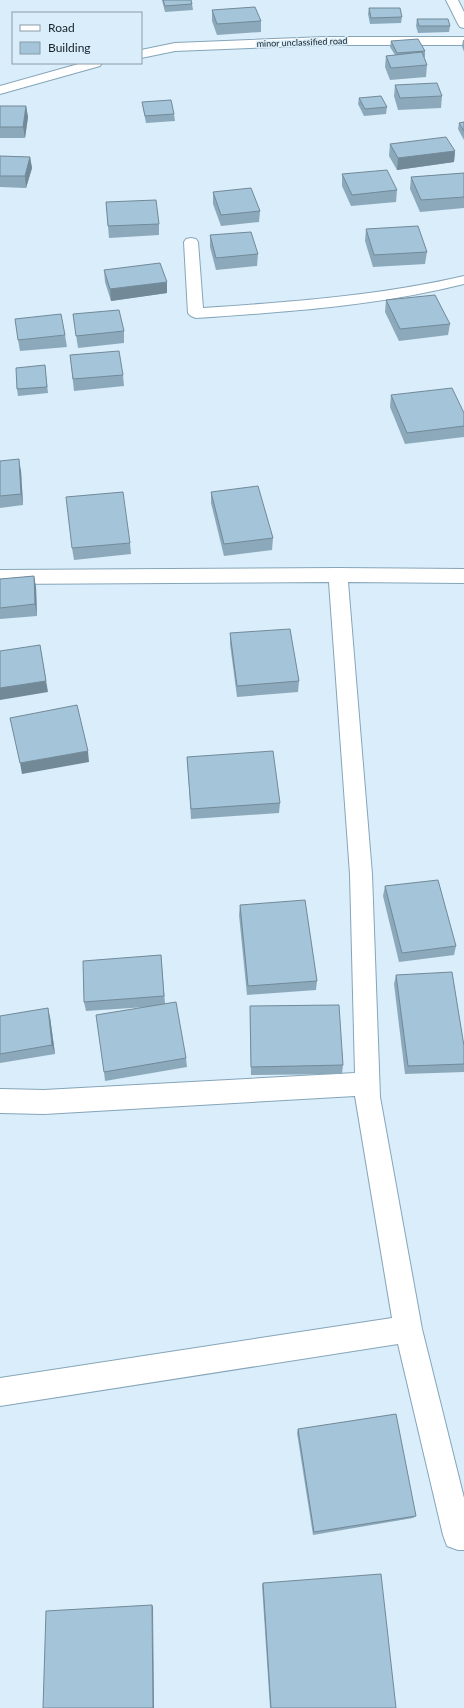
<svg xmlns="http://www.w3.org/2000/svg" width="464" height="1708" viewBox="0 0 464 1708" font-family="Lato,sans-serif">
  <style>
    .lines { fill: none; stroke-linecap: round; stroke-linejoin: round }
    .street-casing { stroke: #85a5b9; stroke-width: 2 }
    .street { fill: #fff; fill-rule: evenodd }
    .wall { fill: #8ca9bb }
    .shaded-wall { fill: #728998 }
    .building { fill: #a3c4d9; stroke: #728998 }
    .labels { text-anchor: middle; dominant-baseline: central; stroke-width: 3; stroke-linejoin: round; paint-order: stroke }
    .far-street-label { font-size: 9px; fill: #152229; stroke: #d9edfa }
  </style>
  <rect width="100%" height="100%" fill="#d9edfa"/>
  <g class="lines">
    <defs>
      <g id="street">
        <polygon points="446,0 458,0 464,12 464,28 460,27 458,24"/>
        <polygon points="325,37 464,37 464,45 325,45 175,51 141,58 141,50 175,43"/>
        <polygon points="82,63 102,63 100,66 0,94 0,86"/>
        <path d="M191,238L196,239L198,242L203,308C291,302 378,296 464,276V284C376,306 286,312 196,318L191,316L188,313L184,242L186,239Z"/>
        <polygon points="338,568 464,569 464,583 348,582 372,874 380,1097 422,1329 464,1498 464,1550 458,1550 447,1546 443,1535 398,1344 0,1406 0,1378 392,1318 355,1096 44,1114 0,1113 0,1089 44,1090 355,1073 350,874 329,582 0,584 0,570"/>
      </g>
    </defs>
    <use href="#street" class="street-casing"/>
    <use href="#street" class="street"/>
  </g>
  <g class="wall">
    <polygon points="162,0 191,0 192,4 193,10 165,12"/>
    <polygon points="369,8 402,17 401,23 370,24 368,14"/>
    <polygon points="212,10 261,21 261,32 217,35 212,21"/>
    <polygon points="417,19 450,26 449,32 418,33 416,26"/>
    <polygon points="463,40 464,40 464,52 462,46"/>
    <polygon points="391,41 425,51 425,57 424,57 427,65 426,77 390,80 385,67 386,56 395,55 390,47"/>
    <polygon points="395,85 442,96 441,108 398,110 394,96"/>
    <polygon points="359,98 387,107 386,114 364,116 358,104"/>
    <polygon points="142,102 174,114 175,121 146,123 143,108"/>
    <polygon points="0,106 26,106 28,117 25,138 0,138"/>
    <polygon points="464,122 464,140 458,129 459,123"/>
    <polygon points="390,144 455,151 454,162 397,170 389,156"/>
    <polygon points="0,156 30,157 32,168 26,188 0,187"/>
    <polygon points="464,173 464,208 420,212 410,189 411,177"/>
    <polygon points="342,174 397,190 396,202 351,206 342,186"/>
    <polygon points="213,192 260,211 259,222 221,226 213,204"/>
    <polygon points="106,202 159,224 159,235 109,238"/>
    <polygon points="366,229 427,252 425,264 373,267 365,241"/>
    <polygon points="210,235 258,254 257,266 216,270 210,247"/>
    <polygon points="104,270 167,293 111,301 105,282"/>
    <polygon points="386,300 450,324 448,335 399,341 385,312"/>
    <polygon points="73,314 124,331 124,343 78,348"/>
    <polygon points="65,335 67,347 20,351 18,340"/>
    <polygon points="70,355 123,375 124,386 74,391"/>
    <polygon points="45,365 48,393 18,396 17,389"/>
    <polygon points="391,395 464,413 464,437 405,444 390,407"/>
    <polygon points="0,461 21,471 23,505 0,508"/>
    <polygon points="211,492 273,538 272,550 224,556 211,503"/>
    <polygon points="130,543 131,554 74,560 72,548"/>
    <polygon points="34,576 36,587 37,616 0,619 0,579"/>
    <polygon points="230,633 299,681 298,692 237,697 230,644"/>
    <polygon points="187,757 280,803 279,813 191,819"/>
    <polygon points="385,886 456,946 454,955 399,962 383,896"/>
    <polygon points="240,905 317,981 316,990 247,995 239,915"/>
    <polygon points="161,955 165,1003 186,1058 187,1067 105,1081 104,1072 146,1007 86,1011 84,1002"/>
    <polygon points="396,975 464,1046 464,1072 405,1074 394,984"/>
    <polygon points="250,1006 343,1065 342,1074 251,1075"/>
    <polygon points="0,1016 50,1017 55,1054 0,1063"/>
    <polygon points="298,1429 416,1516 413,1518 313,1535 297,1433"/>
    <polygon points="263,1583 396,1708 270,1708 262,1585"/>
  </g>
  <g class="shaded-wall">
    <polygon points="26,106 28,117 25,138 23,127"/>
    <polygon points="455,151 454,162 397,170 398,158"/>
    <polygon points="30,157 32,168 26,188 25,176"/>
    <polygon points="167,282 167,293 111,301 110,289"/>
    <polygon points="19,459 21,471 23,505 21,494"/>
    <polygon points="34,576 36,587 37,616 35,604"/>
    <polygon points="40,645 48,692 0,700 0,688"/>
    <polygon points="88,751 89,762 22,774 20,763"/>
    <polygon points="48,1008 50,1017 55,1054 52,1045"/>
    <polygon points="152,1605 153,1607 154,1708 153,1708"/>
  </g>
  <g class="building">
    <polygon points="163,0 191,0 192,4 165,6"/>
    <polygon points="255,7 261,21 217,24 212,10"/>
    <polygon points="369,8 400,8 402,17 371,18"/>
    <polygon points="417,19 448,19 450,26 419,26"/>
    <polygon points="418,39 425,51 397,53 391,41"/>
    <polygon points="422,52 427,65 391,68 386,56"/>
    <polygon points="437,83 442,96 400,98 395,85"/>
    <polygon points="381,96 387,107 365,109 359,98"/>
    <polygon points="171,100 174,114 145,116 142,102"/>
    <polygon points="0,106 26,106 23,127 0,127"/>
    <polygon points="464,122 464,131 459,123"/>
    <polygon points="446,137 455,151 398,158 390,144"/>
    <polygon points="0,156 30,157 25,176 0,176"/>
    <polygon points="387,170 397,190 352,195 342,174"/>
    <polygon points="464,173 464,197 421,200 411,177"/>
    <polygon points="251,188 260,211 221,215 213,192"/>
    <polygon points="156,200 159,224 108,226 106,202"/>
    <polygon points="418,226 427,252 374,255 366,229"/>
    <polygon points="251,232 258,254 216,258 210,235"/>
    <polygon points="160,263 167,282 110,289 104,270"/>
    <polygon points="435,295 450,324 400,329 386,300"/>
    <polygon points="119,310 124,331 76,336 73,314"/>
    <polygon points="61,314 65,335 18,340 15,319"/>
    <polygon points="119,351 123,375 73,379 70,355"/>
    <polygon points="45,365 47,387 17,389 16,368"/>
    <polygon points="452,388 464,413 464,426 407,433 391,395"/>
    <polygon points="19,459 21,494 0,496 0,461"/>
    <polygon points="258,486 273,538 224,544 211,492"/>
    <polygon points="123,492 130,543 72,548 66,497"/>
    <polygon points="34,576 35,604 0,608 0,579"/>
    <polygon points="290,629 299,681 237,686 230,633"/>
    <polygon points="40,645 46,681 0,688 0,651"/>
    <polygon points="77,705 88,751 20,763 10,718"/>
    <polygon points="273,751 280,803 191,809 187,757"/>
    <polygon points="438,880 456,946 402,953 385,886"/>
    <polygon points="305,900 317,981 248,986 240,905"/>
    <polygon points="161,955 164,996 84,1002 83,961"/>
    <polygon points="452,972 464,1046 464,1064 408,1066 396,975"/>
    <polygon points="176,1002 186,1058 104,1072 96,1015"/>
    <polygon points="339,1005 343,1065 251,1067 250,1006"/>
    <polygon points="48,1008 52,1045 0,1054 0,1016"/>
    <polygon points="396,1414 416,1516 314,1532 298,1429"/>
    <polygon points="381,1574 396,1708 271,1708 263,1583"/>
    <polygon points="152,1605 153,1708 43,1708 46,1611"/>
  </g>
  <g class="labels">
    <g class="far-street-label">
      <text transform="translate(302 42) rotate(-2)">minor unclassified road</text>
    </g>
  </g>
  <rect x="12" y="12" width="130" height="52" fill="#d9edfa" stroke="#8b9ca6"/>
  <rect x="20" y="25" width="20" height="6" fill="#ffffff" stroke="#8b9ca6"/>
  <text x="48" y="32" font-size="12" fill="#152229">Road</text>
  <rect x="20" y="42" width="20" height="12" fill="#a3c4d9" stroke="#8b9ca6"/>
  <text x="48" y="52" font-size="12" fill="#152229">Building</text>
</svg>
